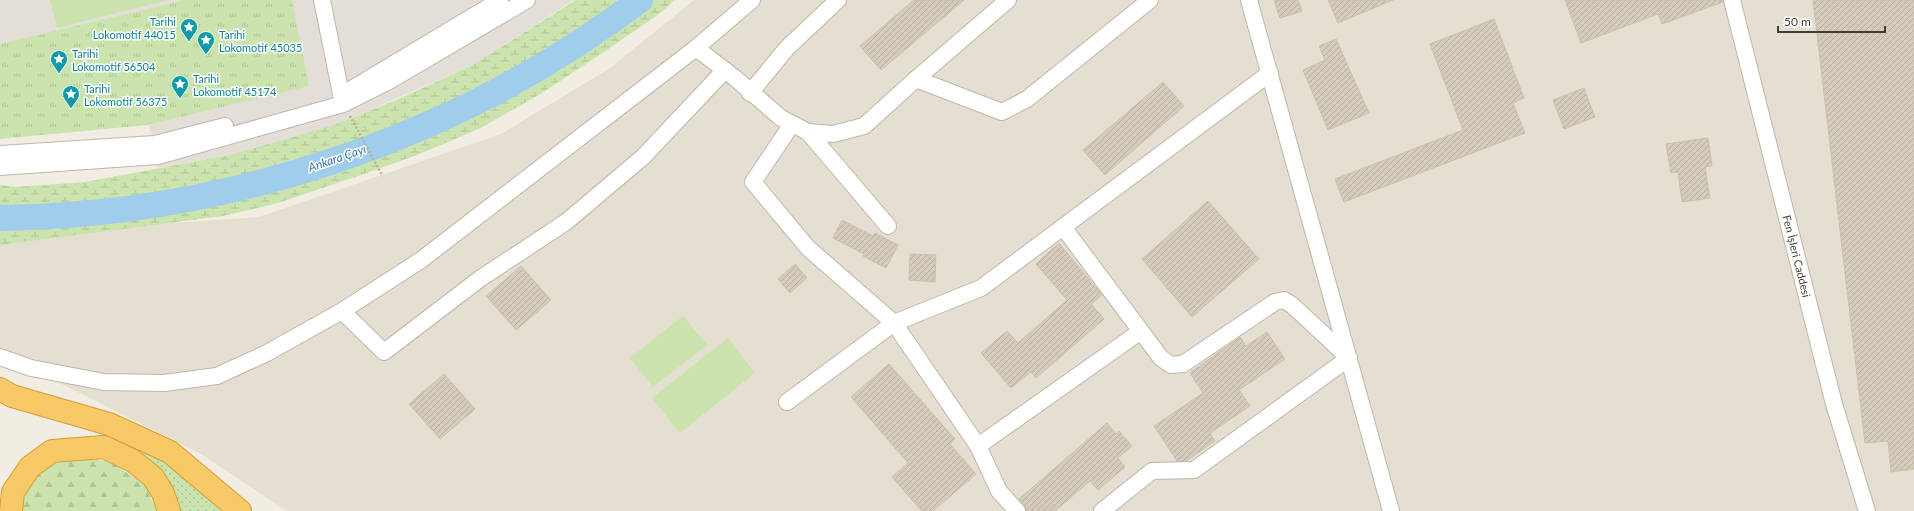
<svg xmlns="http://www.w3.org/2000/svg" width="1914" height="511" viewBox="0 0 1914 511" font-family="Lato,sans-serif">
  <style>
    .residential { fill: #e4dfd1 }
    .industrial { fill: #e3ded8 }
    .grass { fill: url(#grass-dots) }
    .forest { fill: url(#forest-firs) }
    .wetland { fill: url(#wetland-marsh) }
    .park { fill: url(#park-tufts) }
    .garden { fill: #cbe4ad }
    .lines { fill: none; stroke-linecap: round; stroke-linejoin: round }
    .river { stroke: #a1cdec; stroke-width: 26 }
    .building { fill: url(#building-hatch); stroke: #ccc0ad }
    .minor-casing { stroke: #bfb7a9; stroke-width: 18 }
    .highway-casing { stroke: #d69d38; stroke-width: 24 }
    .path { stroke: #bdb098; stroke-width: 2.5; stroke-dasharray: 2 2; stroke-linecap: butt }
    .minor { stroke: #fff; stroke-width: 16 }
    .highway { stroke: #f7c967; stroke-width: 22 }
    .labels { text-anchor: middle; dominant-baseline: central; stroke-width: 3; stroke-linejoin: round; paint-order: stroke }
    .culture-label { font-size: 11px; fill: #0d838f; stroke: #fff; text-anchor: start }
    .street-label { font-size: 11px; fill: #423d34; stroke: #fff }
    .water-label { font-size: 12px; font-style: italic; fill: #3276a8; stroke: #fff }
  </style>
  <defs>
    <pattern id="grass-dots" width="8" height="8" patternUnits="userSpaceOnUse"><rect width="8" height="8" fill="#cbe4ad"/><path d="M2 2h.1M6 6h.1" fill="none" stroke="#b0c495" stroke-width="1.8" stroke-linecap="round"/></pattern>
    <pattern id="forest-firs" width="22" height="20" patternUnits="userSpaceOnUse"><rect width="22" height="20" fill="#cbe4ad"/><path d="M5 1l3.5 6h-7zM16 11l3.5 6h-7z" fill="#b0c495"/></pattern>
    <pattern id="wetland-marsh" width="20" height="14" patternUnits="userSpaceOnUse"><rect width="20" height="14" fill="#cbe4ad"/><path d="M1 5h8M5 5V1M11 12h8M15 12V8" fill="none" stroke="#b0c495"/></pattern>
    <pattern id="park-tufts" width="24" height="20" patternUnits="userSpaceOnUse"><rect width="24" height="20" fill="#cbe4ad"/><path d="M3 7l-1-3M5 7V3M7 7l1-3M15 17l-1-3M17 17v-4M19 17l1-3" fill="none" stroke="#b0c495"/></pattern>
    <pattern id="building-hatch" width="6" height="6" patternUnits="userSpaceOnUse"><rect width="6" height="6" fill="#d5cbbc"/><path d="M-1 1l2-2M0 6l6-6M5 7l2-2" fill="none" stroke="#b8afa2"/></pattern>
  </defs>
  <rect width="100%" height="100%" fill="#f1ede3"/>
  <polygon class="residential" points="694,0 1914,0 1914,511 287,511 203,455 0,353 0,235 259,217 501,134 610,68"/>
  <polygon class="industrial" points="0,0 574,0 471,66 351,118 334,125 230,155 157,168 147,112 0,129"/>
  <polygon class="grass" points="141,447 179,470 225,511 179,511 172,490 145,456"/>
  <polygon class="forest" points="82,457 111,462 145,485 157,511 18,511 28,480 49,465"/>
  <polygon class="wetland" points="576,0 675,0 659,14 604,52 542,93 481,128 417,155 358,176 278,203 223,216 0,245 0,185 16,187 85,182 230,155 334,125 396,100 471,66"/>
  <polygon class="park" points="186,0 292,0 309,86 147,125 0,139 0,44"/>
  <g class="garden">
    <polygon points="50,0 168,0 57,28"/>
    <polygon points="683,316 707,345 653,387 630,358"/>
    <polygon points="728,338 755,373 680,433 652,398"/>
  </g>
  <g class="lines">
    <path class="river" d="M0,218C228,215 458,138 640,0"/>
  </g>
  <g class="building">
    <polygon points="914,0 964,0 881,70 860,46"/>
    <polygon points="1274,0 1298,0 1302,11 1280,18"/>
    <polygon points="1328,0 1393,0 1338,23"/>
    <polygon points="1565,0 1723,0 1723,2 1662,24 1658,14 1581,43"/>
    <polygon points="1813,0 1914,0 1914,469 1891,472 1888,441 1865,443"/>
    <polygon points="1494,19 1524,98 1513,103 1525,133 1344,202 1335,179 1463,130 1430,44"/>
    <polygon points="1336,39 1369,113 1328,130 1303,70 1325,60 1319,46"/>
    <polygon points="1163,82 1184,106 1105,175 1083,150"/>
    <polygon points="1584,88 1595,117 1564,129 1553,100"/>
    <polygon points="1708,138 1712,166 1705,167 1710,198 1682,202 1678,172 1671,173 1666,144"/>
    <polygon points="1208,201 1259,259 1192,317 1142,259"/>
    <polygon points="842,220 873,236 875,233 898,245 886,268 863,256 864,254 833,238"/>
    <polygon points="1059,243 1102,295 1091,304 1104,319 1036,378 1031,372 1011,388 981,353 1007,331 1018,343 1067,300 1036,264"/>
    <polygon points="910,254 936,255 935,282 909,280"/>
    <polygon points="795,264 807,278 790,293 778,279"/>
    <polygon points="521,266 551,300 516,330 486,296"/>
    <polygon points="1267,332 1285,359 1239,390 1250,406 1210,433 1215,441 1186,461 1177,461 1154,426 1203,393 1190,373 1240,337 1246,346"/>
    <polygon points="889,364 955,439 950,444 976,474 933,511 922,511 892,477 908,463 851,397"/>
    <polygon points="444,374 475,409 440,439 409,404"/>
    <polygon points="1107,423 1116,434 1119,431 1132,446 1118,458 1125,467 1098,490 1090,481 1055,511 1027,511 1019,499"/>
  </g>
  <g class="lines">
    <defs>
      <g id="minor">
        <polyline points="322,0 343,104"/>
        <polyline points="1249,0 1391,511"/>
        <polyline points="1732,0 1834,404 1867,511"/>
        <polyline points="696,48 735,78 781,118 808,132 833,134 864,126 916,79 1008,0"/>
        <polyline points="916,79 1002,112 1027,99 1150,0"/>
        <polyline points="350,90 500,0"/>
        <polyline points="750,93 787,48 838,0"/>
        <polyline points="792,124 753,182 808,248 894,323 978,446 999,491 1017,511"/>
        <polyline points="808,132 888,226"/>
        <polyline points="0,154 155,144 225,126"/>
        <polyline points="0,167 158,156 343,104 389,81 527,0"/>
        <polyline points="1063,227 1161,358 1171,365 1183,364 1275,302 1284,300 1292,305 1349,358"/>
        <polyline points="342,311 384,352 481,278 566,222 643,157 725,70"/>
        <polyline points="0,357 31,368 104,382 164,383 217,376 267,353 342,311 421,260 696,48 752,0"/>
        <polyline points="787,402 894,323 981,288 1270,73"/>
        <polyline points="978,446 1141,331"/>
        <polyline points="1102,511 1152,471 1194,470 1349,358"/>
      </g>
      <g id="highway">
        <polyline points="0,389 12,396 109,424 170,452 240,511"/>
        <polyline points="11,511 13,492 30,467 52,451 104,447 133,461 153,477 163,493 169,511"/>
      </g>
    </defs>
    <use href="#minor" class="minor-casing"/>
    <use href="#highway" class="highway-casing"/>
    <polyline class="path" points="350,116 382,175"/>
    <use href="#minor" class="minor"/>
    <use href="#highway" class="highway"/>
  </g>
  <defs>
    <symbol id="sight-pin" viewBox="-11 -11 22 30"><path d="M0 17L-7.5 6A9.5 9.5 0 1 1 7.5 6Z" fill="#0f9aa8" stroke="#fff"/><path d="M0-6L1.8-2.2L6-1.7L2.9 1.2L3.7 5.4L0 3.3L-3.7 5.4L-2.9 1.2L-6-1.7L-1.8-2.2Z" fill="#fff"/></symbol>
  </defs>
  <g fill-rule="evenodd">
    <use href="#sight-pin" x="179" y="17" width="20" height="27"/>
    <use href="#sight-pin" x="196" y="30" width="20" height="27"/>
    <use href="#sight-pin" x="49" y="49" width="20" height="27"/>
    <use href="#sight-pin" x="170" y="74" width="20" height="27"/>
    <use href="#sight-pin" x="61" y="84" width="20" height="27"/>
  </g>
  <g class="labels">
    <g class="culture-label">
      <text x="176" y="21" text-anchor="end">Tarihi<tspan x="176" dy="13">Lokomotif 44015</tspan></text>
      <text x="219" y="34">Tarihi<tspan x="219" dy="13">Lokomotif 45035</tspan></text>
      <text x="72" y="53">Tarihi<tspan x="72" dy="13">Lokomotif 56504</tspan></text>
      <text x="193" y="78">Tarihi<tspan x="193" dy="13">Lokomotif 45174</tspan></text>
      <text x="84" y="88">Tarihi<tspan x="84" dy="13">Lokomotif 56375</tspan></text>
    </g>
    <g class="street-label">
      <text transform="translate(1797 256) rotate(76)">Fen İşleri Caddesi</text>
    </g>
    <g class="water-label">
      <text transform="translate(337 158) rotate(-19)">Ankara Çayı</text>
    </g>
  </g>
  <path d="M1778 26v6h107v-6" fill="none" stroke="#423d34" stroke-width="2"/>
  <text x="1784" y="26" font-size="12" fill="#423d34" stroke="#ffffff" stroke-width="3" paint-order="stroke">50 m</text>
</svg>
